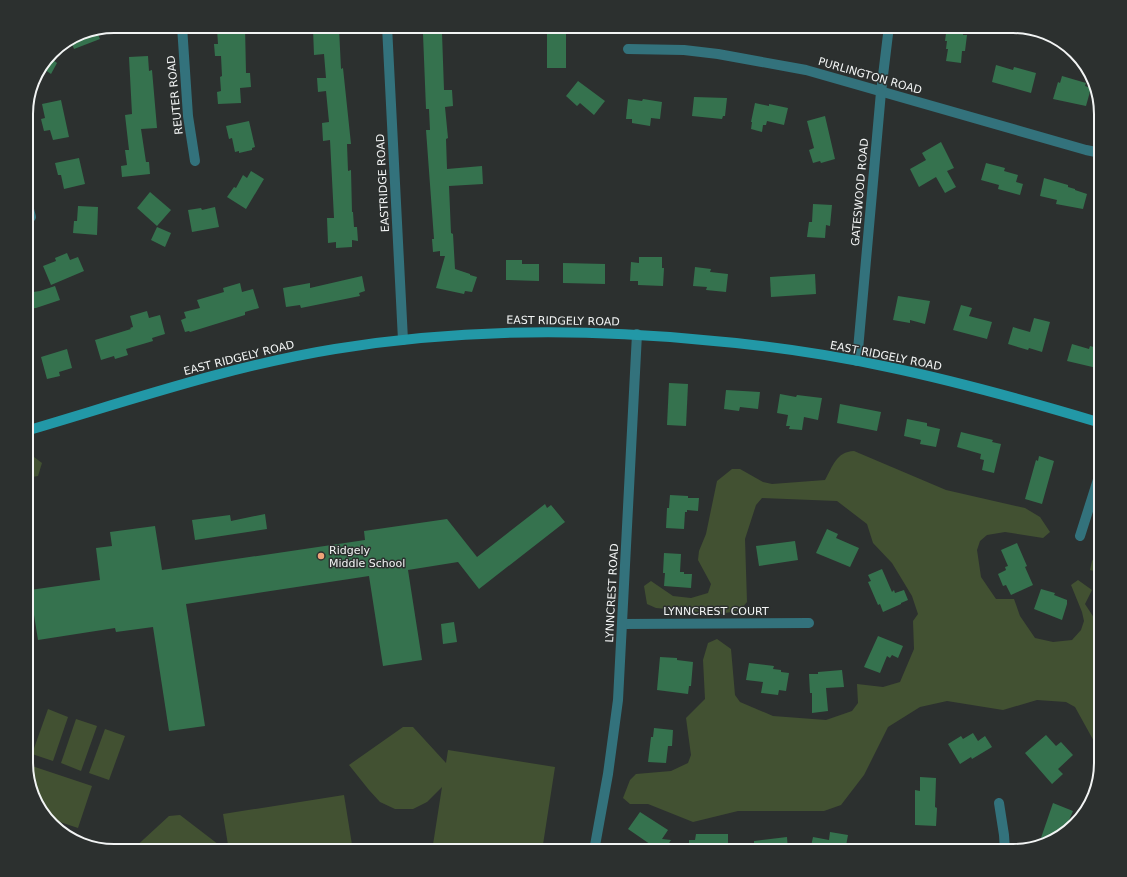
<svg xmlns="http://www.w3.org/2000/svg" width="1127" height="877" viewBox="0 0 1127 877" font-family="'DejaVu Sans',sans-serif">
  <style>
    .green { fill: #425132 }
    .building { fill: #35724e }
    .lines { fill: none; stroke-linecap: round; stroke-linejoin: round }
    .street { stroke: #33727c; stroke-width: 10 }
    .secondary { stroke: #2298a7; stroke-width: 10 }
    .poi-dot { fill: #efa378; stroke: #2c302f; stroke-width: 1.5 }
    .labels { text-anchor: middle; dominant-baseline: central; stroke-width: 3; stroke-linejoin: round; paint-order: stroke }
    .street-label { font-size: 11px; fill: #f2f4f4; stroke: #2c302f }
    .poi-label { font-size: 11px; fill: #f2f4f4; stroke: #2c302f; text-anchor: start }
    .rim { fill: none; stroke: #f2f4f4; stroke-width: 2 }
  </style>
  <rect width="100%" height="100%" fill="#2c302f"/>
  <g class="green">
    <path d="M854,451L946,490L1025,508L1040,517L1050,532L1043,538L1005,532L987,535L980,541L977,550L981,577L996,599H1014L1020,616L1035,638L1053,642L1072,640L1081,630L1084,621L1082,612L1071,585L1078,580L1092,590L1085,604L1100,627H1101V754L1075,707L1066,702L1037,700L1003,710L947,701L920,707L888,727L864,775L841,805L824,811H738L693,822L648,804H630L623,798L630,780L636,774L671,771L688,763L691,755L686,718L705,699L703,660L708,643L717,639L731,649L735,695L740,702L773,716L826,720L852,711L858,703L857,684L883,687L900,682L914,649L913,621L918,614L912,596L892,563L873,543L867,524L837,501L762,498L756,505L745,539L747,602L740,610L721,614L656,608L647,604L644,586L651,581L673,596L691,598L708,593L711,584L698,560L699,551L706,534L717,481L732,469H740L763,482L772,484L825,480C833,466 836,452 854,451Z"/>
    <polygon points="34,457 42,463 38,476 26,478 26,459"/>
    <polygon points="1101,547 1101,573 1090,570 1092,561"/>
    <polygon points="48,709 68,717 53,761 32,754"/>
    <polygon points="76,719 97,726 81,771 61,763"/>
    <polygon points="403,727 413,727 446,763 448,750 555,767 542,851 432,851 442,787 427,802 413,809 395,809 380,802 369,790 349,765"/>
    <polygon points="105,729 125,736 109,780 89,773"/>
    <polygon points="26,764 92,786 78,828 48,818 35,802"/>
    <polygon points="344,795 353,851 229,851 223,814"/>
    <polygon points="180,815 223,848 222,851 131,851 169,816"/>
  </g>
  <g class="building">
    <polygon points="245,26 246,73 250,73 251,87 240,88 241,103 218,104 217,92 221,91 220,77 222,76 221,56 215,56 214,44 218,44 217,29"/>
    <polygon points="947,26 964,26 963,35 967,35 965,51 962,51 961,63 946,61 948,49 946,49 947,41 945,41"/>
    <polygon points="339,28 341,69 343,68 351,144 347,144 348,171 351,170 352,212 353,212 354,227 357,227 358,241 352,240 352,247 336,248 336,242 328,243 327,218 334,218 330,140 323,141 322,123 329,122 326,91 318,92 317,78 326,78 324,54 314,55 313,29"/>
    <polygon points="547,28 566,29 566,68 547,68"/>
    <polygon points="96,30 100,39 74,49 70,39 81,33"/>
    <polygon points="442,33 444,90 452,90 453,106 445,107 448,138 446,139 447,169 482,166 483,184 449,186 451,233 453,234 455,269 470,274 470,275 477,277 472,292 465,291 464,294 436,288 445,256 440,256 440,251 433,252 432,239 434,239 426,130 430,130 429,109 426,109 423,34"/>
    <polygon points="148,56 149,71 152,70 157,128 141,129 146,162 149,162 150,174 122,177 121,166 127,165 125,150 129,150 125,115 132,114 129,57"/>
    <polygon points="49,57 57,63 51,74 41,67"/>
    <polygon points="996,65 1013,70 1014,67 1036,73 1031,93 992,82"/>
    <polygon points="1062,76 1086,83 1085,86 1091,88 1086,106 1053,99 1058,82 1060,83"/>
    <polygon points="578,81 605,101 594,115 580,103 577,106 566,96"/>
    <polygon points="694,97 727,98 725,116 723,116 722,119 692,116"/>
    <polygon points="628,99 642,101 643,99 662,102 660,119 651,118 650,126 632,123 632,119 626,119"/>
    <polygon points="61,100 69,137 53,140 50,130 44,131 41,119 45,118 42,104"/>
    <polygon points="755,103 769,106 769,104 788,108 784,125 767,121 766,125 763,125 762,132 751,129 752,122 751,122"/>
    <polygon points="825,116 835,159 821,163 820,161 813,163 809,150 814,148 807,121"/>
    <polygon points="249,121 255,147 252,148 252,150 239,153 239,151 235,152 232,138 229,139 226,126"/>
    <polygon points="941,142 954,168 947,171 956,187 945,193 936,177 919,187 910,169 926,160 922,153"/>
    <polygon points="79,158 85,184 64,189 61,175 58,175 55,163"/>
    <polygon points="986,163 1005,168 1004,171 1018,175 1016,182 1023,184 1020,195 998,189 999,185 981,180"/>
    <polygon points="251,171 264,179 246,209 227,197 234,187 236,188 243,175 247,178"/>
    <polygon points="1044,178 1068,185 1068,187 1075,189 1075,190 1087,194 1083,209 1056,204 1057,200 1040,196"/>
    <polygon points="150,192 171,210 157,226 137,208"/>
    <polygon points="813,204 832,205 830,226 826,225 825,238 807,237 809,222 812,222"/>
    <polygon points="78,206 98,207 97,235 73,233 74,221 77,221"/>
    <polygon points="215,207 219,227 192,232 188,210 201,208 202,210"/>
    <polygon points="157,227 171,233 165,247 151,240"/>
    <polygon points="67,253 70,260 78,257 84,271 51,285 43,266 56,261 55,258"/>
    <polygon points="639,257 662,257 662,268 664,268 663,286 638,285 638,281 630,281 631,262 639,263"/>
    <polygon points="506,260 522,260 522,264 539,264 539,281 506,280"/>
    <polygon points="563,263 605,264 605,284 563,283"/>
    <polygon points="695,267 711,269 710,272 728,274 726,292 706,290 707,287 693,286"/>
    <polygon points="815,274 816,294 771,297 770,277"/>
    <polygon points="362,276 365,291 359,293 360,296 301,308 300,305 286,307 283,288 310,283 310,288"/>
    <polygon points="240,283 242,292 253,289 259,308 245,312 245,315 190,332 189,331 185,332 181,320 186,318 184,312 200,308 197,300 224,292 223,288"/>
    <polygon points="55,286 60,300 36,308 26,309 26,293 40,291"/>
    <polygon points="898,296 930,301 925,324 910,320 910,323 893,320"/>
    <polygon points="961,305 972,308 969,316 992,322 987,339 953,330"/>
    <polygon points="147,311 149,318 160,315 165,334 152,338 153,341 126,349 128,355 115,359 114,356 101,360 95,340 131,329 130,328 133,327 130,316"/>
    <polygon points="1034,318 1050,322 1042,352 1029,348 1028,350 1008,344 1013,327 1030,332"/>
    <polygon points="1072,344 1089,349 1090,346 1101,349 1101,369 1067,361"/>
    <polygon points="67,349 72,368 59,372 60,376 47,379 41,357"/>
    <polygon points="669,383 688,384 686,426 667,425"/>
    <polygon points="726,390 760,392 758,409 740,407 739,411 724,409"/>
    <polygon points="780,394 796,397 797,395 822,398 818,420 804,417 802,430 789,429 790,426 786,426 788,415 777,413"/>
    <polygon points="840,404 881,412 877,431 837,423"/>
    <polygon points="907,419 927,423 927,426 940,429 936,447 920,444 921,440 904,436"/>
    <polygon points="961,432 993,440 992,442 1001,444 994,473 982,470 984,460 980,459 981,454 957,447"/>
    <polygon points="1039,456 1054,461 1042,504 1025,499 1036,460 1038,461"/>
    <polygon points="670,495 688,496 688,498 699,498 698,511 687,510 687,512 685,512 684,529 666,528 667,508 669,508"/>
    <polygon points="545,504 547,508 551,505 565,522 479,589 458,562 408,570 422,660 383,666 369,576 186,604 205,726 169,731 153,627 116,632 115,628 38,640 30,590 100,580 96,548 112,546 110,532 155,526 162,570 365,540 364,531 447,519 477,557"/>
    <polygon points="265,514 267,529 195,540 192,520 230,515 231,521"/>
    <polygon points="827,529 838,534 836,538 859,548 850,567 816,553"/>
    <polygon points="795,541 798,560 759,566 756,546"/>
    <polygon points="1017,543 1027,566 1025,567 1033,585 1011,595 1006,585 1003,586 998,574 1006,570 1005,567 1008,566 1001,550"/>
    <polygon points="664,553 681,554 680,572 684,572 684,574 692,574 691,588 664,586 665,573 663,573"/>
    <polygon points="882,569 892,592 894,590 895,593 904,590 908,600 901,603 901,604 883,612 880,604 878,605 868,582 871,581 868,575"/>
    <polygon points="1041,589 1055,593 1054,595 1067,600 1067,604 1062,620 1034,609"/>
    <polygon points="454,622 457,642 443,644 441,624"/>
    <polygon points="878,636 903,646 898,658 892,655 890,658 887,656 880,673 864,667"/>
    <polygon points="660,657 677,658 677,660 693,662 691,686 689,686 688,694 657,690"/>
    <polygon points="749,663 774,666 773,669 781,670 781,672 789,673 786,691 779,690 778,695 761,693 763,682 746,680"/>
    <polygon points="842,670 844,687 826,688 828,711 812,713 812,693 810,693 809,674 818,674 818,672"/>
    <polygon points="654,728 673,730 672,746 668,746 666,763 648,762 651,737 653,737"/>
    <polygon points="973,733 978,741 985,736 992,747 972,759 971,757 960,764 948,744 961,736 963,739"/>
    <polygon points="1046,735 1056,746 1061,742 1073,755 1058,769 1063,774 1052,784 1025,753"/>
    <polygon points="920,777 936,778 935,807 937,808 936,826 915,825 915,790 920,791"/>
    <polygon points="1053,803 1073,811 1064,832 1051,842 1041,838"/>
    <polygon points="640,812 668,830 662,839 671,840 664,851 660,851 628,829"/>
    <polygon points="830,832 848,835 845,851 810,851 813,837 829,840"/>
    <polygon points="696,834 728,834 728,851 689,851 689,840 695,840"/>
    <polygon points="787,837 788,851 754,851 754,841"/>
  </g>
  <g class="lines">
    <g class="street">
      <polyline points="182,26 188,116 195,161"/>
      <polyline points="387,26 403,340"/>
      <polyline points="628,49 684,50 718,54 806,70 1086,150 1101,153"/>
      <polyline points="26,198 31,217"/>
      <polyline points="857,361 881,92 889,26"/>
      <polyline points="1080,536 1101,470"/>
      <polyline points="622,624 809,623"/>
      <polyline points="999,803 1004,835 1005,851"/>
      <polyline points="594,851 608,774 618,700 637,334"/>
    </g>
    <path class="secondary" d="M26,431C128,401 230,366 335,349C457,329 580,328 703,340C765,345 827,354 888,367C960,382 1031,402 1101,423"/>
  </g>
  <circle class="poi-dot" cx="321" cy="556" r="4"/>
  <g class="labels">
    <g class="street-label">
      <text transform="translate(870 76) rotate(16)">PURLINGTON ROAD</text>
      <text transform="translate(175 95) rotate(-96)">REUTER ROAD</text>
      <text transform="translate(383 183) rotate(-93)">EASTRIDGE ROAD</text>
      <text transform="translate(860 192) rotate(-85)">GATESWOOD ROAD</text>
      <text transform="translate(563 321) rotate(1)">EAST RIDGELY ROAD</text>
      <text transform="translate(886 356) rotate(11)">EAST RIDGELY ROAD</text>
      <text transform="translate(239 358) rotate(-14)">EAST RIDGELY ROAD</text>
      <text transform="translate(612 593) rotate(-87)">LYNNCREST ROAD</text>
      <text x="716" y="611">LYNNCREST COURT</text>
    </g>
    <g class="poi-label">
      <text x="329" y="550">Ridgely<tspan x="329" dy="13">Middle School</tspan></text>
    </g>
  </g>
  <path d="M0 0H1127V877H0ZM114 33H1013A81 81 0 0 1 1094 114V763A81 81 0 0 1 1013 844H114A81 81 0 0 1 33 763V114A81 81 0 0 1 114 33Z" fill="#2c302f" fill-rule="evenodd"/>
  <path class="rim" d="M114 33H1013A81 81 0 0 1 1094 114V763A81 81 0 0 1 1013 844H114A81 81 0 0 1 33 763V114A81 81 0 0 1 114 33Z"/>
</svg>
